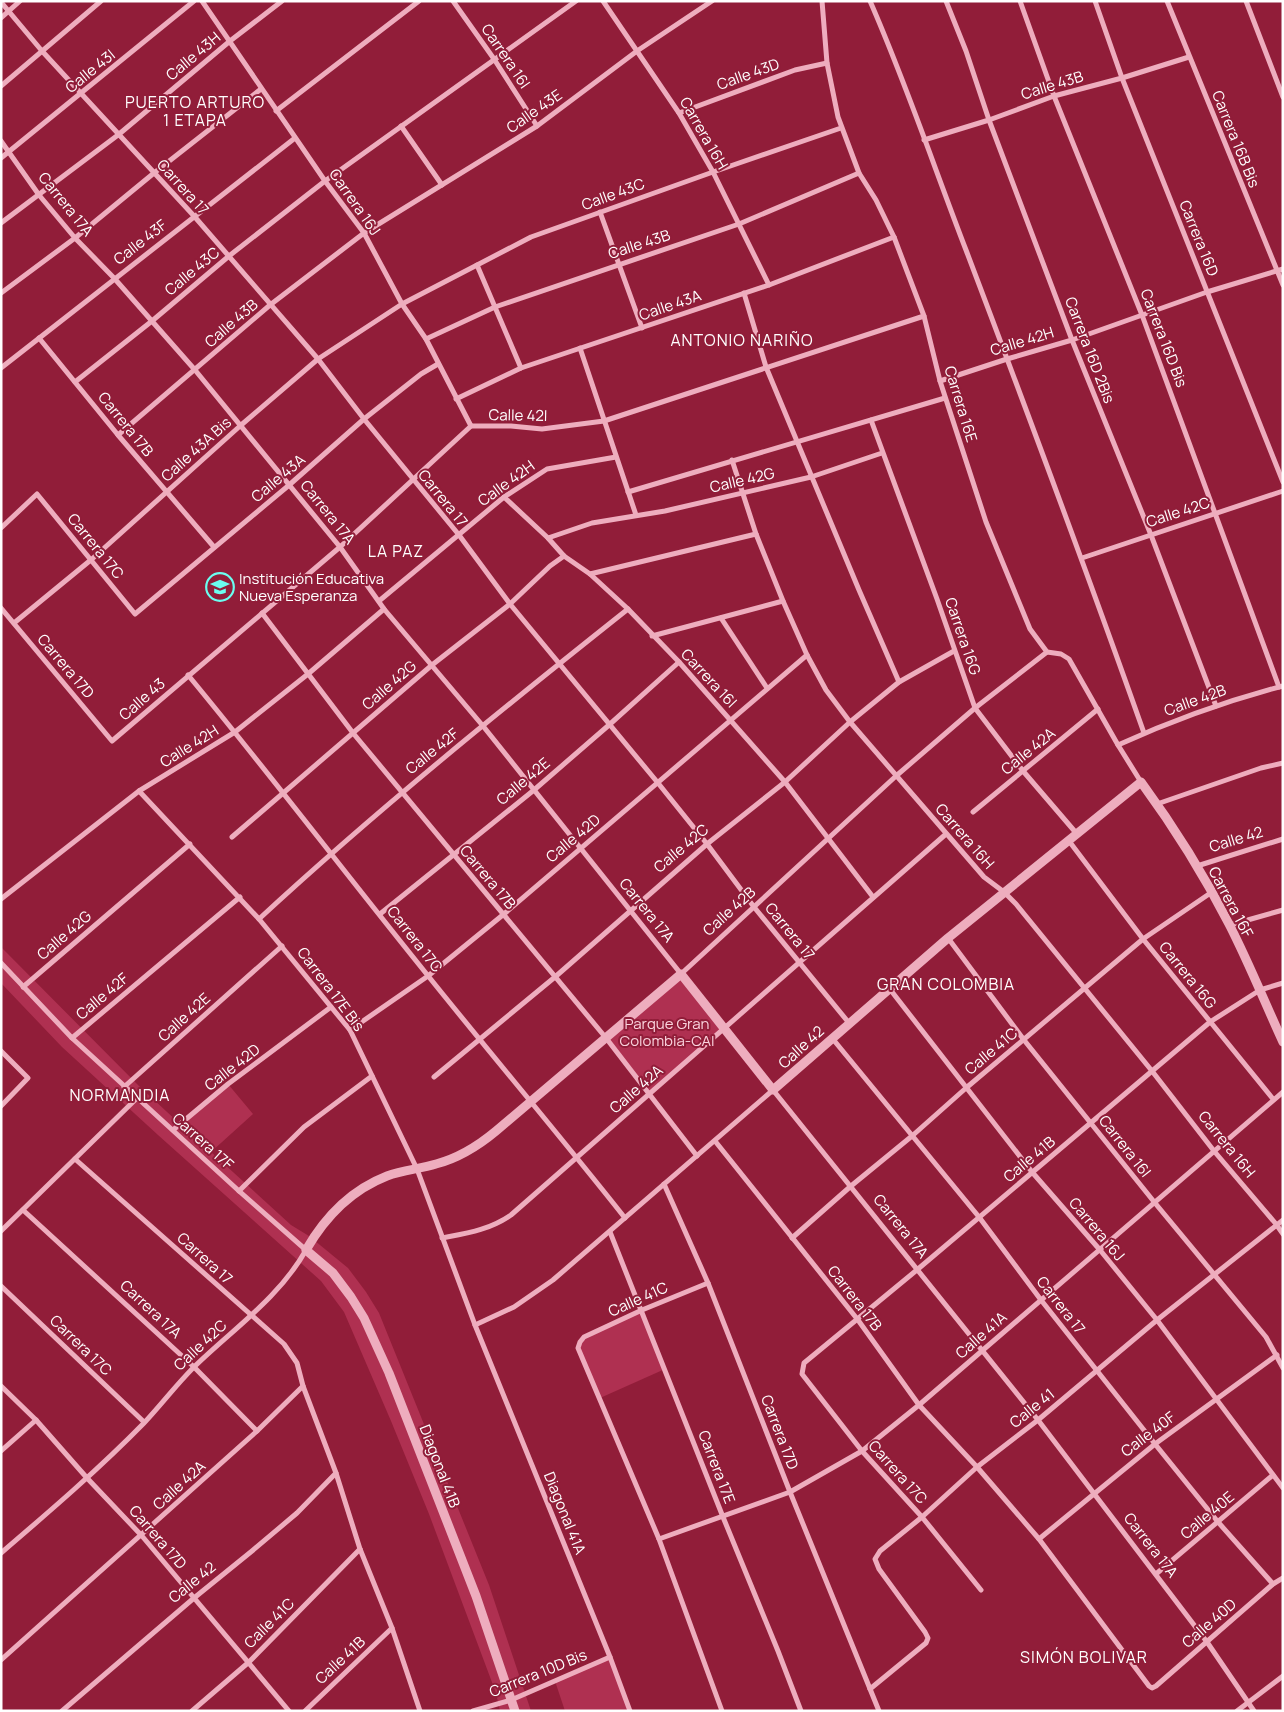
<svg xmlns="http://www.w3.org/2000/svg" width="1284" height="1712" viewBox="0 0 1284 1712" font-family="Manrope,sans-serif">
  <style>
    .green { fill: #af3051 }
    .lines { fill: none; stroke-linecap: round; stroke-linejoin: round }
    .minor { stroke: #eeadbe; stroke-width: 5 }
    .tertiary { stroke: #eeadbe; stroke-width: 9 }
    .labels { text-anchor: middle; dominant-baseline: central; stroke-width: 4; stroke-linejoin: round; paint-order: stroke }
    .street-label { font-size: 15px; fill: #fff; stroke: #911d39 }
    .poi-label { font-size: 15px; fill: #fff; stroke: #911d39; text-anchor: start }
    .park-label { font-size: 15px; fill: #fad3dd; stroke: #911d39 }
    .neighbourhood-label { font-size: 16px; letter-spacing: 1px; fill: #fff; stroke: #911d39 }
  </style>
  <rect width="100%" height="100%" fill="#911d39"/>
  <g class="green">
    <polygon points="1,947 139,1086 180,1124 228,1084 253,1114 211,1152 291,1225 309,1236 348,1268 366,1292 379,1313 489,1585 531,1711 500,1711 496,1693 429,1514 391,1421 344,1312 321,1281 158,1135 62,1047 1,983"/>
    <polygon points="681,974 724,1028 649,1093 606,1038"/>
    <polygon points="642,1310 665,1369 600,1398 578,1348 580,1342"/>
    <polygon points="610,1657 630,1711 565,1711 555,1681"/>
  </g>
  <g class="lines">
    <g class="minor">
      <polyline points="202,1 325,181 364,233 402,304 426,339 471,426"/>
      <polyline points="453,1 494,59 537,126"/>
      <polyline points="603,1 679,113 713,172 769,285"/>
      <polyline points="822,1 827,63 838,117 859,173 876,200 894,237 924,316 940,381 986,522 1030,629 1047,652 1061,654 1069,659 1118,745 1141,782"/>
      <path d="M870,1C906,83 934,167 966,250C1027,411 1087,572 1144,733"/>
      <polyline points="946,1 966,51 989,120 1072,340 1151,535 1216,706"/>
      <polyline points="1020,1 1054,96 1142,315 1279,687"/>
      <polyline points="1095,1 1122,78 1283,482"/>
      <polyline points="1167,1 1283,285"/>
      <polyline points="1246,1 1283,97"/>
      <polyline points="1,2 42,51 194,216 318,359 364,419 459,535 510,604 658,783 707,844 754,907 849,1023"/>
      <polyline points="1,18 20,1"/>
      <polyline points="1,86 101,1"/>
      <polyline points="276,111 419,1"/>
      <polyline points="679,113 795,70 827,63"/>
      <polyline points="401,126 442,185"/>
      <polyline points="924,140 989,120 1054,96 1122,78 1189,57"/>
      <polyline points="1,141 39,195 75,238 114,278 195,370 340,547 384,609 483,726 681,974 896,776 975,708 1047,652"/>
      <polyline points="1,158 194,1"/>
      <polyline points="600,212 642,328"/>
      <polyline points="1,223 118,135 230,41 282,1"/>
      <polyline points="477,265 521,368"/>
      <polyline points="1,293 75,238 154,173 261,89"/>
      <polyline points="744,293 766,367 859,590 899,682"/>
      <polyline points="39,338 118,435 214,547"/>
      <polyline points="426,339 495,307 739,224 859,173"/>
      <polyline points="580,348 636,515"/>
      <polyline points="1,368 295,138"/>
      <polyline points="940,381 1007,359 1072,340 1207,292 1283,269"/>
      <polyline points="75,382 152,321 229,256 325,181 576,1"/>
      <polyline points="456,399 521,368 769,285 894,237"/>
      <polyline points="871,420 937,599 975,708 1023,771 1077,834"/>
      <polyline points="118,435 270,305 364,233 537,126 637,51 712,1"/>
      <polyline points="732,460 756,534 783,601 807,655 826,690 850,722 984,877 1004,892 1016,904 1152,1071 1214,1151 1276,1224 1283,1234"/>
      <polyline points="628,492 945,398"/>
      <polyline points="504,497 548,538 564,556 590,574 628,609 679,662 785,782 873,897"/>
      <polyline points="1,528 37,494 135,614 288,486 364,419 421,374 438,364"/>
      <polyline points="548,538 592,523 665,511 811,477 882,453"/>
      <polyline points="1082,558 1283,491"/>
      <polyline points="590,574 756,534"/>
      <polyline points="379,601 504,497 547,469 616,457"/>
      <polyline points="1,608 112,741 340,547 471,426 511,426 542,429 604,421 924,316"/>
      <polyline points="262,613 353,733 606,1038 697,1156"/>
      <polyline points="721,618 767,688"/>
      <polyline points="14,623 92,559 240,426 318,359 402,304 531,237 713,172 841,128"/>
      <polyline points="652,636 783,601"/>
      <path d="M188,675C270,774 348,877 429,977C494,1058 561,1137 625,1218"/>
      <path d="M1118,745C1171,721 1226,701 1283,686"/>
      <polyline points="139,791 259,919 350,1030 417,1169 475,1325 610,1657 630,1711"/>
      <polyline points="1157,804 1261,768 1283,763"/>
      <polyline points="973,812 1098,709"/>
      <polyline points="232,837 432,665 510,604 550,566 564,556"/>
      <polyline points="1069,841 1143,939 1273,1099"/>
      <polyline points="1197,866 1283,839"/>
      <polyline points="1,899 139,791 235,732 308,674 384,609"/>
      <polyline points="380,914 534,790 609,725 679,662"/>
      <path d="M259,919C377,810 502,709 628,609"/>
      <polyline points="1230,925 1283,910"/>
      <polyline points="948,938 1024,1040 1155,1203 1266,1337 1283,1368"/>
      <path d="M1,963L72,1038L239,1191L306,1250C279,1298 233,1329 194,1367C176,1385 161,1405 144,1423C99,1469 50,1511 1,1553"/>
      <polyline points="23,987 190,844"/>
      <polyline points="889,988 1032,1172 1100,1250 1157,1320 1283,1488"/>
      <polyline points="350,1030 428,976 504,914 807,655"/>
      <polyline points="72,1038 240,897"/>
      <polyline points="832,1038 979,1217 1041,1300 1155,1444 1218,1522 1273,1584"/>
      <polyline points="1,1051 28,1078 1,1106"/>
      <polyline points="434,1077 555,977 707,844 785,782 850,722 899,682 954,651"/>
      <polyline points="124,1087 282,946"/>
      <polyline points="173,1130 228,1084 331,1007"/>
      <polyline points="715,1141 858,1320 919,1405 977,1467 1039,1539 1149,1686 1152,1688 1156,1686 1273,1584 1283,1578"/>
      <polyline points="75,1159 284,1344 297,1363 303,1386 336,1473 360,1549 392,1628 420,1711"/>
      <polyline points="664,1184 708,1283 790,1492 879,1711"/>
      <polyline points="239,1191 304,1127 372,1076"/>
      <polyline points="23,1210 194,1367 257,1431"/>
      <polyline points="1,1231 137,1098"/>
      <polyline points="610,1232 723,1517 778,1651 801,1711"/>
      <path d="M442,1238C468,1233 489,1230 511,1215L946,834"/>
      <polyline points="792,1238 851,1186 912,1136 966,1088 1143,939 1212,892"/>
      <polyline points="708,1283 642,1310 584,1337 580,1342 578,1348 659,1539 722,1711"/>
      <polyline points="1,1286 144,1422"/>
      <polyline points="475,1325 514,1307 553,1280 773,1090 1038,1420 1207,1642 1254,1711"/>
      <polyline points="1,1386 36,1420 87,1478 142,1536 289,1711"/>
      <polyline points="1,1451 36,1420"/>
      <polyline points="659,1539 790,1492 862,1451 919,1405 1283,1092"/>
      <polyline points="1039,1539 1155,1444 1277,1355"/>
      <polyline points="1156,1574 1273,1475"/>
      <polyline points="981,1590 922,1517 862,1451 802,1374 804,1363 918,1269 1210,1022 1260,990 1283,983"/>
      <polyline points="1,1660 257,1431 303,1386"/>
      <polyline points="870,1689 926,1643 928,1638 925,1632 879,1569 875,1559 880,1551 922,1517 977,1467 1038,1420 1157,1320 1283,1220"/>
      <polyline points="62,1711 194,1598 252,1551 297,1513 336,1473"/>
      <polyline points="192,1711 249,1662 360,1549"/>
      <polyline points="305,1711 392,1628"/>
      <polyline points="473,1711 511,1700 610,1657"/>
      <polyline points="1237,1711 1283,1676"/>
    </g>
    <path class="tertiary" d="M515,1711L476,1596L389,1373L364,1318L351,1297L333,1273L306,1250C325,1217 351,1190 387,1176C403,1170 420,1169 436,1164C459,1158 478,1146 496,1131L681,974L773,1090L948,938L1141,782C1174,827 1204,875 1229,924C1249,963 1265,1003 1283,1042"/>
  </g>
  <defs>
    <symbol id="university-ring" viewBox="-11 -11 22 22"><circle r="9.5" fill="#911d39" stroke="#6bfdef" stroke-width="1.5"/><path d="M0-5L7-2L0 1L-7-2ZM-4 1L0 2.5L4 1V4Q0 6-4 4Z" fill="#6bfdef"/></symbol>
  </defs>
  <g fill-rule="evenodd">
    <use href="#university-ring" x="204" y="571" width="32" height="32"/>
  </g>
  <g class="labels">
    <g class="street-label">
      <text transform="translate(193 56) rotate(-40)">Calle 43H</text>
      <text transform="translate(506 56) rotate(56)">Carrera 16I</text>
      <text transform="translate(90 71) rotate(-39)">Calle 43I</text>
      <text transform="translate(748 74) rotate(-20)">Calle 43D</text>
      <text transform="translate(1052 85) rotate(-17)">Calle 43B</text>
      <text transform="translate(534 111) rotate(-35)">Calle 43E</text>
      <text transform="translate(704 133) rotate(60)">Carrera 16H</text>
      <text transform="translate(1236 139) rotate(68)">Carrera 16B Bis</text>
      <text transform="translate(183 187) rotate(48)">Carrera 17</text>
      <text transform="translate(613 194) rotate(-20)">Calle 43C</text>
      <text transform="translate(355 202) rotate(55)">Carrera 16J</text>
      <text transform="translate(66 204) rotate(51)">Carrera 17A</text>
      <text transform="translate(1199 238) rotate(68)">Carrera 16D</text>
      <text transform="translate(140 242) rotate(-38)">Calle 43F</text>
      <text transform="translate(639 244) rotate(-18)">Calle 43B</text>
      <text transform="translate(192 271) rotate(-40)">Calle 43C</text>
      <text transform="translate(670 305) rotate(-19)">Calle 43A</text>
      <text transform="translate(231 323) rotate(-41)">Calle 43B</text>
      <text transform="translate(1164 338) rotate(69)">Carrera 16D Bis</text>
      <text transform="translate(1022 341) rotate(-17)">Calle 42H</text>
      <text transform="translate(1090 350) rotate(69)">Carrera 16D 2Bis</text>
      <text transform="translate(961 404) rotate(73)">Carrera 16E</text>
      <text transform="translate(518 415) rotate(1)">Calle 42I</text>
      <text transform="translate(126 424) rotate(51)">Carrera 17B</text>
      <text transform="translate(196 449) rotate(-42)">Calle 43A Bis</text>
      <text transform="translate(278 478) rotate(-40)">Calle 43A</text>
      <text transform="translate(742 480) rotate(-13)">Calle 42G</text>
      <text transform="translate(506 483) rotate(-36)">Calle 42H</text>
      <text transform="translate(443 498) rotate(51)">Carrera 17</text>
      <text transform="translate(328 512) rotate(51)">Carrera 17A</text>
      <text transform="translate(1178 512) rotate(-18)">Calle 42C</text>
      <text transform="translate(96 546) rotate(51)">Carrera 17C</text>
      <text transform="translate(963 636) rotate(71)">Carrera 16G</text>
      <text transform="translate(66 666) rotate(50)">Carrera 17D</text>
      <text transform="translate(709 678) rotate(47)">Carrera 16I</text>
      <text transform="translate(389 685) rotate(-41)">Calle 42G</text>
      <text transform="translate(142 699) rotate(-41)">Calle 43</text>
      <text transform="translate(1195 700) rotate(-20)">Calle 42B</text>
      <text transform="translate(189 746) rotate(-32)">Calle 42H</text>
      <text transform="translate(432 751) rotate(-39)">Calle 42F</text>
      <text transform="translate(1028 751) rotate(-39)">Calle 42A</text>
      <text transform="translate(523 781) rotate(-40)">Calle 42E</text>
      <text transform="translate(965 836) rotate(49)">Carrera 16H</text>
      <text transform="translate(573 838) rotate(-40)">Calle 42D</text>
      <text transform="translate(1236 839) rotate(-17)">Calle 42</text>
      <text transform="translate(681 848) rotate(-40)">Calle 42C</text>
      <text transform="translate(488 877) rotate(50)">Carrera 17B</text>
      <text transform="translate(1231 902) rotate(62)">Carrera 16F</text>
      <text transform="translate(647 910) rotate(51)">Carrera 17A</text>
      <text transform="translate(729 911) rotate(-42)">Calle 42B</text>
      <text transform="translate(790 931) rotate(51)">Carrera 17</text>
      <text transform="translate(64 935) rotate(-41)">Calle 42G</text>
      <text transform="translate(415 939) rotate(52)">Carrera 17C</text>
      <text transform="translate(1188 975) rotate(51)">Carrera 16G</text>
      <text transform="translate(331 989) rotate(53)">Carrera 17E Bis</text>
      <text transform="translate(102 996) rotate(-40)">Calle 42F</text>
      <text transform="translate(184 1017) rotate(-42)">Calle 42E</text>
      <text transform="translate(801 1047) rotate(-42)">Calle 42</text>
      <text transform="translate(991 1051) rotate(-40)">Calle 41C</text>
      <text transform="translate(232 1067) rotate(-38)">Calle 42D</text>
      <text transform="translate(636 1089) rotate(-41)">Calle 42A</text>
      <text transform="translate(203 1141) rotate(42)">Carrera 17F</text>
      <text transform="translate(1227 1144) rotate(51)">Carrera 16H</text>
      <text transform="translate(1125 1146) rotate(52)">Carrera 16I</text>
      <text transform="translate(1029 1159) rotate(-40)">Calle 41B</text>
      <text transform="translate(901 1226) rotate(51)">Carrera 17A</text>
      <text transform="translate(1097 1229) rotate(50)">Carrera 16J</text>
      <text transform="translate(205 1258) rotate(42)">Carrera 17</text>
      <text transform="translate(855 1298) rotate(52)">Carrera 17B</text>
      <text transform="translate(638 1299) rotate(-24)">Calle 41C</text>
      <text transform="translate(1061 1305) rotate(52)">Carrera 17</text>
      <text transform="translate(151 1309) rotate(43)">Carrera 17A</text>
      <text transform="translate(981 1335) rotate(-41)">Calle 41A</text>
      <text transform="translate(81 1345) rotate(44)">Carrera 17C</text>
      <text transform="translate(200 1345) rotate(-43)">Calle 42C</text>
      <text transform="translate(1032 1408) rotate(-39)">Calle 41</text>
      <text transform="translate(780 1432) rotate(69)">Carrera 17D</text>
      <text transform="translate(1148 1434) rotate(-37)">Calle 40F</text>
      <text transform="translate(440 1466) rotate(69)">Diagonal 41B</text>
      <text transform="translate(717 1467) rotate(69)">Carrera 17E</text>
      <text transform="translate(898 1472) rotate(48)">Carrera 17C</text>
      <text transform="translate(179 1485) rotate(-42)">Calle 42A</text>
      <text transform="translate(565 1513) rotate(68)">Diagonal 41A</text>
      <text transform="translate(1207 1515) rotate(-40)">Calle 40E</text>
      <text transform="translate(158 1537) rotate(49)">Carrera 17D</text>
      <text transform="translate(1151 1545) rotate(52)">Carrera 17A</text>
      <text transform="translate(192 1582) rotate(-39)">Calle 42</text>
      <text transform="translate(269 1623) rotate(-45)">Calle 41C</text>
      <text transform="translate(1209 1623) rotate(-41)">Calle 40D</text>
      <text transform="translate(340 1660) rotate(-43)">Calle 41B</text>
      <text transform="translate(538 1673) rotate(-22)">Carrera 10D Bis</text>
    </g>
    <g class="poi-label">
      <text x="239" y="578">Institución Educativa<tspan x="239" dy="17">Nueva Esperanza</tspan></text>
    </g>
    <g class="park-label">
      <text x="667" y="1023">Parque Gran<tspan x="667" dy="17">Colombia-CAI</tspan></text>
    </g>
    <g class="neighbourhood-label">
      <text x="195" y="102">PUERTO ARTURO<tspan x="195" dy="18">1 ETAPA</tspan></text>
      <text x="742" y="340">ANTONIO NARIÑO</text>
      <text x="396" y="551">LA PAZ</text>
      <text x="946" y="984">GRAN COLOMBIA</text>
      <text x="120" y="1095">NORMANDIA</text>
      <text x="1084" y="1657">SIMÓN BOLIVAR</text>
    </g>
  </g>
  <rect width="1284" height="1712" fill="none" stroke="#ffffff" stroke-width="5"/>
</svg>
